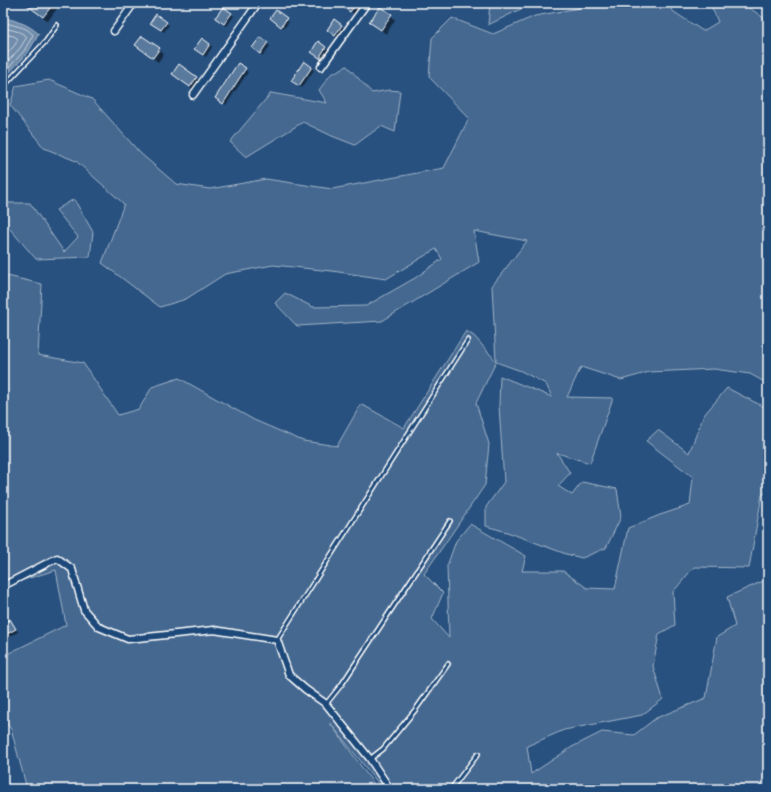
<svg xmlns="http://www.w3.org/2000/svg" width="771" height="792" viewBox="0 0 771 792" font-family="'Shantell Sans',sans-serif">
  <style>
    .green { fill: #446890; stroke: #a2b4c8; fill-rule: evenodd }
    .water { fill: #718dab; stroke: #aabbcd }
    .shadow { fill: #0007 }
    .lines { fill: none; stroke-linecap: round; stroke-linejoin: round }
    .shore { stroke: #c6d1dd; stroke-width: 1 }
    .building { fill: #5a7a9d; stroke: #fff }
    .lane-casing { stroke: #fff; stroke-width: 6 }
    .street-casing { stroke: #fff; stroke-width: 9 }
    .lane { stroke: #1f4a7a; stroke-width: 3 }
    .street { stroke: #1f4a7a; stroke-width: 6 }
  </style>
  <rect width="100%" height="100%" fill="#28517f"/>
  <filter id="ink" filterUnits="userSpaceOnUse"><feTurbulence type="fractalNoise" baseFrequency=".025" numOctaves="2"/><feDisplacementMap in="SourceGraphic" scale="8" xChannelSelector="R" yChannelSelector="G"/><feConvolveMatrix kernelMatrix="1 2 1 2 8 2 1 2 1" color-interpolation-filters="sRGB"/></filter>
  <g filter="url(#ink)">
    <g class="green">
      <polygon points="490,3 533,3 488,25"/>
      <path d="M580,3H666L674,12L703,31L718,22L710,3H749L748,7L768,21V384L750,374L714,369L649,372L621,380L581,367L567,397L613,398L590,463L557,453L570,473L558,486L572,495L582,482L617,489L621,517L606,548L582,558L566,554L507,532L486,526V507L504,482L499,406L500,376L552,397L546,384L521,371L496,362L476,403L489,444L485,485L424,574L443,593L432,619L449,638L447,566L456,541L470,524L526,556L522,571H563L587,588L615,589L628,528L660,515L690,505L693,477L646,441L658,430L689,453L704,415L727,388L768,409V491L762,495L749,568L694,567L673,592L675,625L659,634L653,666L663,699L642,715L564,730L527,746L531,774L572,747L602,732L634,735L656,718L706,698L717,637L735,626L727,597L768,579V789H27L11,729L3,719V656L66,625L56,570L3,586V275L42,284L38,355L83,363L118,415L139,409L152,387L179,378L254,420L303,441L337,446L361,404L404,428L466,331L474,336L496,361L492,286L527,241L474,231L479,262L382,321L297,326L275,303L285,293L313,307L366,306L415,278L442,259L436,249L386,279L332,271L273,265L225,274L186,299L160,307L102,263L124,204L76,161L44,148L10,105L16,86L49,80L92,99L140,153L176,184L210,189L266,179L332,189L444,168L469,118L429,77L432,38L452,18L493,34L535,16L579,8ZM330,723L379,784L376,787Z"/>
      <polygon points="347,66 372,93 389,90 400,91 395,132 381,126 355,145 332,136 303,122 246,157 230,142 271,93 327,103 319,90 331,74"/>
      <polygon points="74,199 93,232 90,257 36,259 3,221 3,203 30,203 64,252 78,237 56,210"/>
    </g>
    <path class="water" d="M3,16C9,20 12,19 18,22C26,24 33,29 39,34L27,54L3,79Z"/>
    <g class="shadow">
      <polygon points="32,3 61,3 48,21 34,10"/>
      <polygon points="345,3 359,3 360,4 354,14 346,9"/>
      <polygon points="276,12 289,22 284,28 274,21"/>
      <polygon points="231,14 234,16 227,26 219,21"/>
      <polygon points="391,15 395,20 386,34 371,22"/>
      <polygon points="335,21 344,28 338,38 331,33"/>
      <polygon points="166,23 169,25 164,32 154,25"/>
      <polygon points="142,37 164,54 158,62 136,45"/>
      <polygon points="260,38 270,46 263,56 256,50"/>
      <polygon points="210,44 212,47 206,57 198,52"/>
      <polygon points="326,47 328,50 323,58 323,60 315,55"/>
      <polygon points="305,63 314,70 302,88 295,83"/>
      <polygon points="238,64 248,72 226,105 219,100"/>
      <polygon points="179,66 201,82 195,91 174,74"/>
      <polygon points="10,620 18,632 5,639 3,637 3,624"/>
    </g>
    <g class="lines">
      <g class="shore">
        <path d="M3,21C12,27 26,25 33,35L24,51L3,74"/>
        <path d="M3,27C11,31 20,30 27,37L20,48L3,67"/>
        <polyline points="3,34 14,36 18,39 15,45 3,58"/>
      </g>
    </g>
    <g class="building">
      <polygon points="24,3 54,3 43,17"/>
      <polygon points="338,3 357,3 350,12"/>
      <polygon points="223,7 232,13 224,24 215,18"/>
      <polygon points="380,7 392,14 381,30 369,22"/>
      <polygon points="276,10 287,18 281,27 270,18"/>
      <polygon points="156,14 167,22 161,30 150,23"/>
      <polygon points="334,19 342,25 335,36 327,30"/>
      <polygon points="142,36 160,48 153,58 135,45"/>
      <polygon points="260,37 268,42 260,54 252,48"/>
      <polygon points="202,38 210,44 203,55 194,49"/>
      <polygon points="318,41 326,47 321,55 321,59 311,52"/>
      <polygon points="304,61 312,67 299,86 291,81"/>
      <polygon points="238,63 246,68 223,104 215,98"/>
      <polygon points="179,64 197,77 190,87 172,74"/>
      <polygon points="10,619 16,629 3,636 3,623"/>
    </g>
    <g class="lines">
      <defs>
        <g id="lane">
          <polyline points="3,87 46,41 57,25"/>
          <polyline points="277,640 468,340"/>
          <polyline points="326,704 342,684 450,521"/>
          <polyline points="370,759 383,749 416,709 448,664"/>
          <polyline points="451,789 478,754"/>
        </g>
        <g id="street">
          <polyline points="114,31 134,3"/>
          <polyline points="321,67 367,3"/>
          <polyline points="193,95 258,3"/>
          <polyline points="3,586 57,558 72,569 84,610 99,627 128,639 214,630 277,640 289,675 305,689 326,704 370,759 390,789"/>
        </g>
      </defs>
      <use href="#lane" class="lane-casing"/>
      <use href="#street" class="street-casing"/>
      <use href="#lane" class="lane"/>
      <use href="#street" class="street"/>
    </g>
  </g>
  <rect width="771" height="792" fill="none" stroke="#1f4a7a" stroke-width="16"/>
  <rect x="8" y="8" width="755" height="776" fill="none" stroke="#fff" stroke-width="1.5" filter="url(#ink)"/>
</svg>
